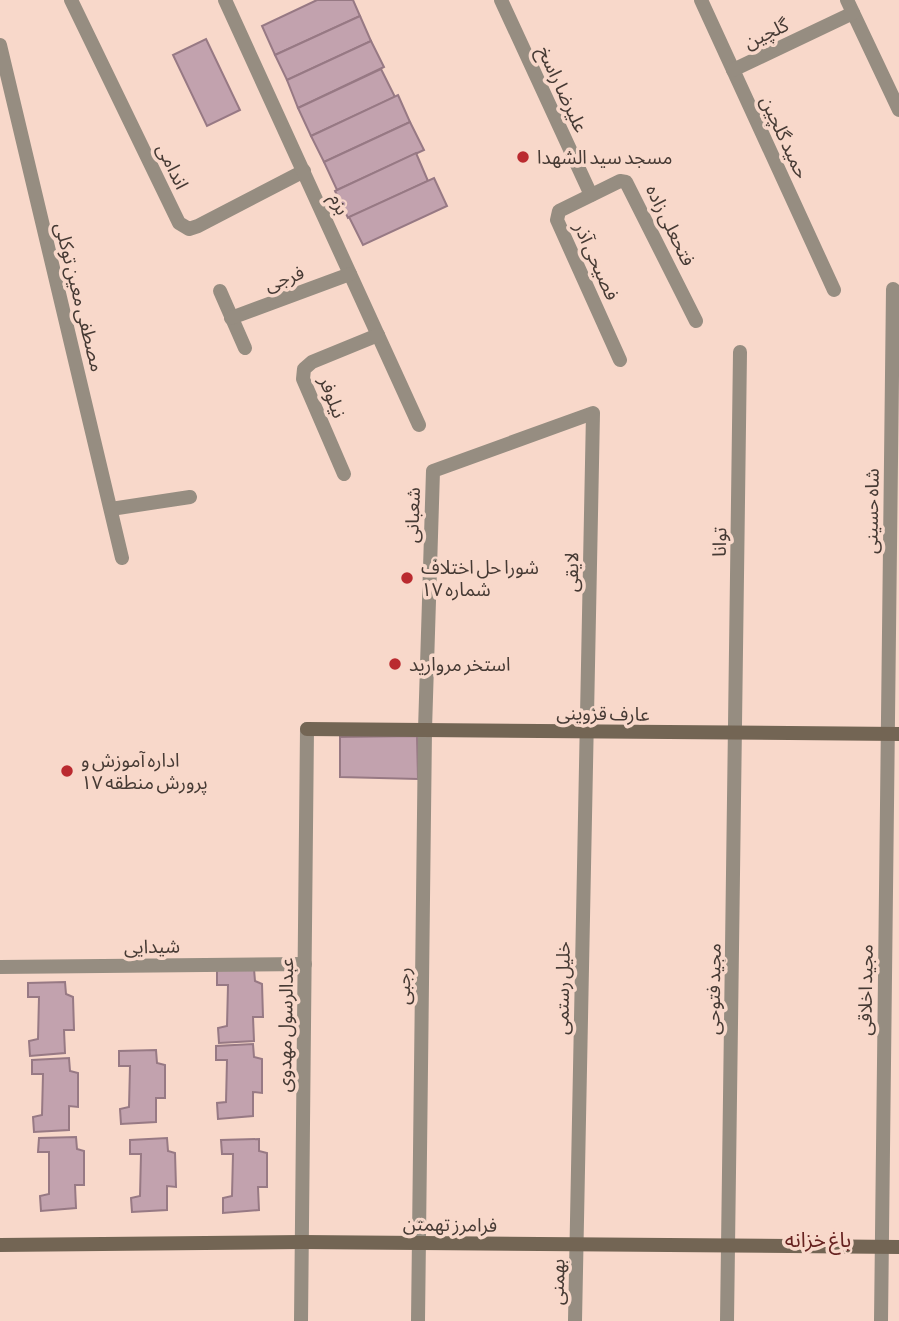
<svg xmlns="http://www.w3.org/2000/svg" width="899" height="1321" viewBox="0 0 899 1321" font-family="'Asap Condensed','Noto Sans Arabic',sans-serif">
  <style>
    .building { fill: #c2a2ae; stroke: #977984; stroke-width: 2 }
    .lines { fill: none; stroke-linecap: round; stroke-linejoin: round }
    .street { stroke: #968d81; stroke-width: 14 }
    .secondary { stroke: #736554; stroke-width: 14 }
    .poi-dot { fill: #ba2a2f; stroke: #f8d8ca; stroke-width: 2.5 }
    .labels { text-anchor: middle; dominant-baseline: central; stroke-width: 7; stroke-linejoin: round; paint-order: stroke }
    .street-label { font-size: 19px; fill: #463a34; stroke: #f8d8ca }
    .poi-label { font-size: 19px; fill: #463a34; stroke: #f8d8ca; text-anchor: start }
    .neighbourhood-label { font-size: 21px; fill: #672220; stroke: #f8d8ca }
  </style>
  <rect width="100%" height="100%" fill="#f8d8ca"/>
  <g class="building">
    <polygon points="317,0 353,0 360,16 275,55 262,26"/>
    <polygon points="360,16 371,41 287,80 275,55"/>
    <polygon points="206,39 240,110 207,126 173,55"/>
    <polygon points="371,41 384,67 298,108 287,80"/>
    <polygon points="381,69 395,97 311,136 298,108"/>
    <polygon points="398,95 410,122 324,162 311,136"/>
    <polygon points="410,122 424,150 337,190 324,162"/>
    <polygon points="416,153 428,181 348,218 335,191"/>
    <polygon points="434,178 447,206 363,245 349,217"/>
    <polygon points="417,736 418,779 340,777 340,737"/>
    <polygon points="254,969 255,981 262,984 263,1017 253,1017 254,1041 219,1043 218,1028 227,1026 228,985 217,985 217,970"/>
    <polygon points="65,982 66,994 73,997 74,1030 64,1030 65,1053 30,1056 29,1041 38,1039 39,997 28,997 28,983"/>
    <polygon points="253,1044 254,1057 262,1059 262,1093 253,1092 253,1116 218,1119 217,1103 226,1102 227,1060 216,1060 216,1046"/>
    <polygon points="156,1050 157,1063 165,1065 165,1098 156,1098 156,1122 121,1124 120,1109 129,1107 130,1066 119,1066 119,1051"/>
    <polygon points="69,1058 70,1071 78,1073 78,1107 69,1106 69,1130 34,1132 33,1117 42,1115 43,1074 32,1074 32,1060"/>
    <polygon points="76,1137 77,1149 84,1151 84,1185 75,1185 76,1208 41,1211 40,1196 49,1194 49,1152 38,1152 39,1138"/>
    <polygon points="167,1138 168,1151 175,1153 176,1187 167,1186 167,1210 132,1212 131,1198 140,1196 141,1154 130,1154 130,1140"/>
    <polygon points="259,1139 259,1151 267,1153 267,1187 258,1187 259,1210 223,1213 223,1198 232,1196 233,1154 222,1154 221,1140"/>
  </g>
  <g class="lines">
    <g class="street">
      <polyline points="71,0 179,223 189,229 198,226 304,171"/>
      <polyline points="225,0 419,425"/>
      <polyline points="501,0 591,195"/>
      <polyline points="701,0 834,290"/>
      <polyline points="847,0 899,110"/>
      <polyline points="0,45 122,558"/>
      <polyline points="733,70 853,13"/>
      <polyline points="220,291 245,348"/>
      <polyline points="231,318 350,274"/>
      <polyline points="620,360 557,220 559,211 620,181 626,182 696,321"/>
      <polyline points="344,474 303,379 304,369 312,362 378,335"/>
      <polyline points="111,509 190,497"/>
      <polyline points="0,967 305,964"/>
      <polyline points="301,1321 307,729"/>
      <polyline points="418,1321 425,730 433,471 593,413 575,1321"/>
      <polyline points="727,1321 740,352"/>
      <polyline points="881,1321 893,289"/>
    </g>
    <g class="secondary">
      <polyline points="307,729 899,734"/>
      <polyline points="0,1245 302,1242 899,1247"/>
    </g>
  </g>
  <g class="poi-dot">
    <circle cx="523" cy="157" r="7"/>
    <circle cx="407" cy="578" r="7"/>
    <circle cx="395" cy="664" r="7"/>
    <circle cx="67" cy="771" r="7"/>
  </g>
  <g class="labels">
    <g class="street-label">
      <text transform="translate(766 33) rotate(-25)">گلچین</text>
      <text transform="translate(563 89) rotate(65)">علیرضا راسخ</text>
      <text transform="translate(785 137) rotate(65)">حمید گلچین</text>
      <text transform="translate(173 166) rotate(64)">اندامی</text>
      <text transform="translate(340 204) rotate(66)">بزم</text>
      <text transform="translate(671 225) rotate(64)">فتحعلی زاده</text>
      <text transform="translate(597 261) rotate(66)">فصیحی آذر</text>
      <text transform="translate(284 278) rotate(-20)">فرجی</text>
      <text transform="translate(80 297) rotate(76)">مصطفی معین توکلی</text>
      <text transform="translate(333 397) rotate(69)">نیلوفر</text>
      <text transform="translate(871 511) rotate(-89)">شاه حسینی</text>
      <text transform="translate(412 515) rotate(-88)">شعبانی</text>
      <text transform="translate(719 542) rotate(-89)">توانا</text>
      <text transform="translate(571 572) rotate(-89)">لایقی</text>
      <text transform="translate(603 713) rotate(1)">عارف قزوینی</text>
      <text transform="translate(152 946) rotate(-1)">شیدایی</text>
      <text transform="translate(403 986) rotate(-89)">رجبی</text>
      <text transform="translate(562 988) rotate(-89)">خلیل رستمی</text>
      <text transform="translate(713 989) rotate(-89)">مجید فتوحی</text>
      <text transform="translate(865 990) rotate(-89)">مجید اخلاقی</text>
      <text transform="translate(285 1025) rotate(-89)">عبدالرسول مهدوی</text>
      <text transform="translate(450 1224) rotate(1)">فرامرز تهمتن</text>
      <text transform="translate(557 1282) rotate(-89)">بهمنی</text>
    </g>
    <g class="poi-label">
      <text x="537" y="157">مسجد سید الشهدا</text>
      <text x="421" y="567">شورا حل اختلاف<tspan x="421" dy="22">شماره ۱۷</tspan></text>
      <text x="409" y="664">استخر مروارید</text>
      <text x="81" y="760">اداره آموزش و<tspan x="81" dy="22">پرورش منطقه ۱۷</tspan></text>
    </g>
    <g class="neighbourhood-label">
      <text x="818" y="1239">باغ خزانه</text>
    </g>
  </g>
</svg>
